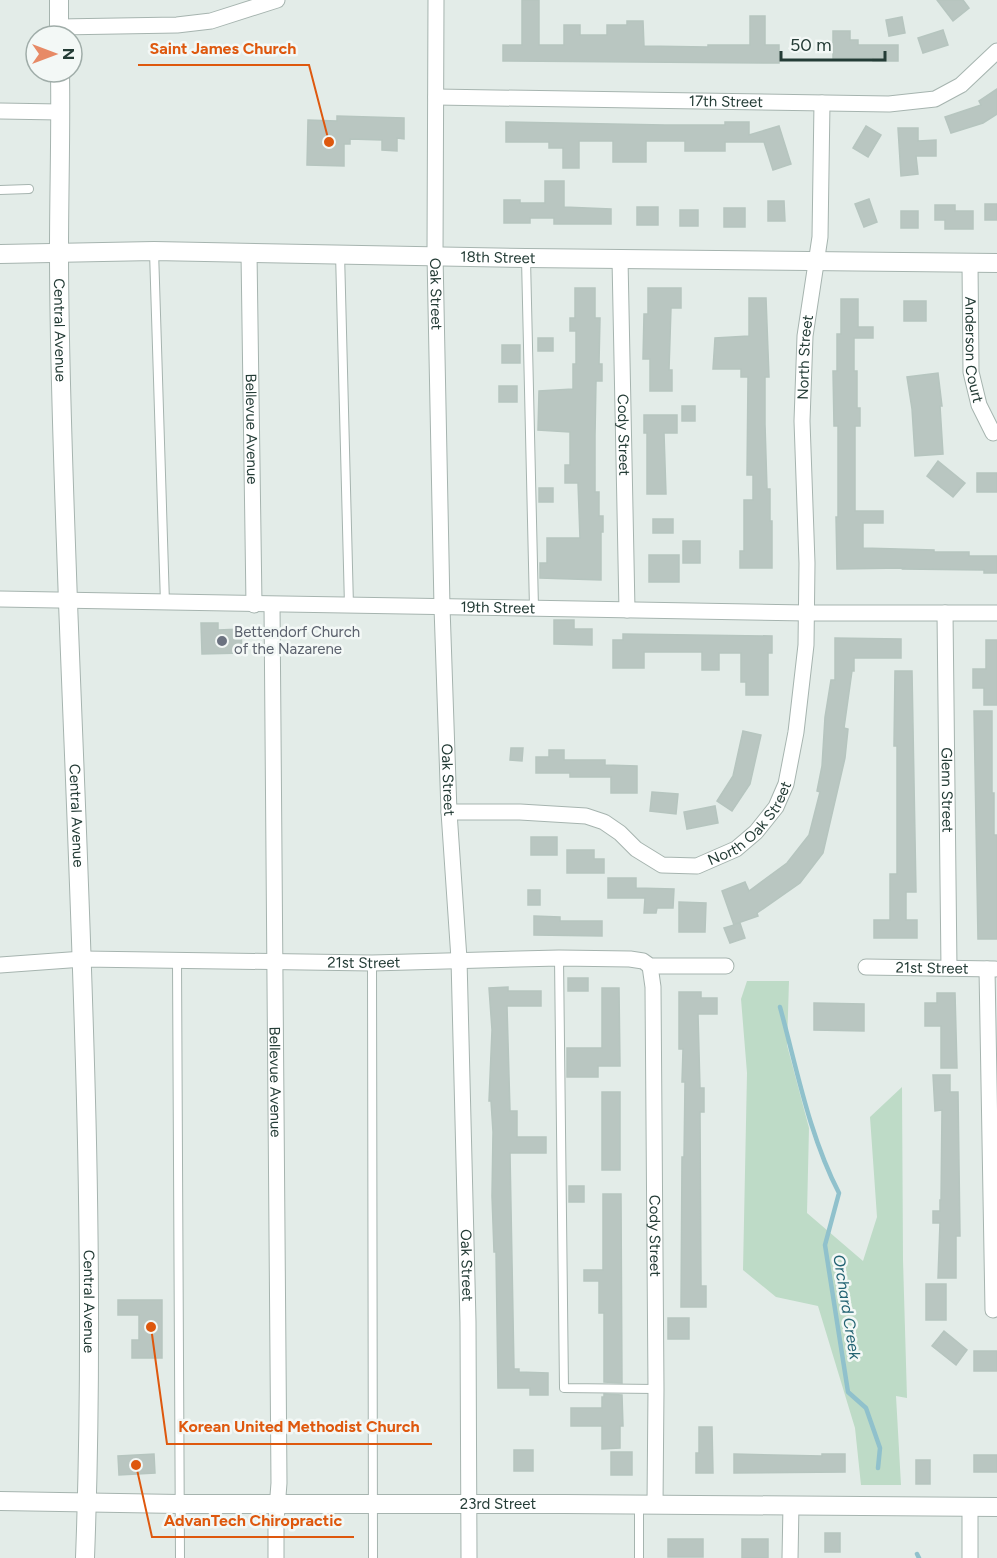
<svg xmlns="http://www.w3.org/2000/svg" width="997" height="1558" viewBox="0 0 997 1558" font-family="Figtree,sans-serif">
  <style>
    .green { fill: #bedbc7 }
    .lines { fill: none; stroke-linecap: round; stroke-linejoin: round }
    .stream { stroke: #90c1cc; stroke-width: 4.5 }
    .building { fill: #b9c6c1; stroke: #b6c5bf; stroke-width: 1.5 }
    .service-casing { stroke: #a6b4af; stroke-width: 10 }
    .minor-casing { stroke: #a6b4af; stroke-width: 17 }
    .tertiary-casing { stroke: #a6b4af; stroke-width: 20 }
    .service { stroke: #fff; stroke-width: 8 }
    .minor { stroke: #fff; stroke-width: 15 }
    .tertiary { stroke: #fff; stroke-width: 18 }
    .worship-dot { fill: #6b7280; stroke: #f3f8f6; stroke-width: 2 }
    .labels { text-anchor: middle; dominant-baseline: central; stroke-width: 5; stroke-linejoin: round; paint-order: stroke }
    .street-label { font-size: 15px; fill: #243c36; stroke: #f3f8f6 }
    .worship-label { font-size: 15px; fill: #5b616d; stroke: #f3f8f6; text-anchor: start }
    .water-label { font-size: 16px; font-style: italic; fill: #236373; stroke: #f3f8f6 }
    .leader { fill: none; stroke: #de580e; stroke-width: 2 }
    .callout-dot { fill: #de580e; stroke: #f3f8f6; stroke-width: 2 }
    .callout-label { font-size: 16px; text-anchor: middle; font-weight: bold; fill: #de580e; stroke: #f3f8f6; stroke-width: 5; stroke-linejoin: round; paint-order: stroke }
  </style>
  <rect width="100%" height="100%" fill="#e3ece8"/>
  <polygon class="green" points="747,981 789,981 787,1045 809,1128 807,1213 863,1261 877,1217 870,1117 902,1087 903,1260 907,1398 896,1396 901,1485 861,1485 855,1428 818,1306 776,1297 743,1270 747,1073 741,999"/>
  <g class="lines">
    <g class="stream">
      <path d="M780,1007C797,1069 809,1135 839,1193L825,1245L848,1392L866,1408L880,1448L878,1468"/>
      <polyline points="917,1554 919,1558"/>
    </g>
  </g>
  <g class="building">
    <polygon points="522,0 539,0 539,45 564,45 564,25 580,25 580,35 607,35 607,25 627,25 627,21 643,21 644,46 708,47 708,45 750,45 750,16 765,16 765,45 779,45 779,63 503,61 503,45 522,45"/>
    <polygon points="937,0 963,0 969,8 953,21"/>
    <polygon points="902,17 905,33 889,36 886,20"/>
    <polygon points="943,30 948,45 923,53 918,38"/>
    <polygon points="833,31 850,31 850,40 858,40 858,45 898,45 898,61 873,61 873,58 833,58"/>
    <polygon points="997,89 997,114 983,123 951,133 945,117 981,105 979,101"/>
    <polygon points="337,116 404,118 404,139 397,138 397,151 382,150 382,140 350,139 350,144 344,144 344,166 307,165 308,120 337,121"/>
    <polygon points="506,122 665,125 725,125 725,122 749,122 749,135 779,126 791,164 773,170 764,142 725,142 725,151 685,151 685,141 646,141 646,162 613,162 613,141 579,141 579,168 563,168 563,148 549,148 549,142 506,142"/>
    <polygon points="866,126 881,135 868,157 853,148"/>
    <polygon points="898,128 918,128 918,141 936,140 936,156 916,156 918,174 901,176"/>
    <polygon points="545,181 564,181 564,207 611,209 611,224 554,224 554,218 530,218 530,223 504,223 504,200 520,200 520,203 545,203"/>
    <polygon points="869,199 877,222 864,227 855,204"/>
    <polygon points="768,201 784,201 785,221 768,221"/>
    <rect x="985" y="204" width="12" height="16"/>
    <polygon points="935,205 955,205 955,211 973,211 973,229 945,229 945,220 935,220"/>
    <rect x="637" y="207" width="21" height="18"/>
    <rect x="724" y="208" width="21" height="19"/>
    <rect x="680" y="210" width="18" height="16"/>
    <rect x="901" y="211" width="17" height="17"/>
    <polygon points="575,288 595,288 595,318 600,318 599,364 602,364 602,381 596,381 595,436 595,492 599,492 599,516 603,516 603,532 601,532 601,580 540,578 540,563 547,563 547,538 580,538 578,483 565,483 565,465 570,465 570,432 538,430 539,391 573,389 573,364 576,364 576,331 570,331 570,318 575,318"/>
    <polygon points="648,288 681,288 681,308 671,308 669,370 672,370 672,391 650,391 650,359 643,359 644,314 648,314"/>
    <polygon points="749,298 766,298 769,377 765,377 765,424 767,489 770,489 770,521 772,521 772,568 740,568 740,551 744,551 744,500 753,500 753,475 747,475 748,377 741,377 741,369 713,369 715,338 749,336"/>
    <polygon points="841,299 858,299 858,327 873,327 873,338 854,338 854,371 857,371 857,408 860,408 860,426 855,426 855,511 883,511 883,523 863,523 863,548 934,550 934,552 969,552 969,556 997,556 997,573 984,573 984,570 903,569 904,568 837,569 836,517 838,517 838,426 834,426 833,371 837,371 837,334 841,334"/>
    <rect x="904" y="301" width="22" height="20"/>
    <rect x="538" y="338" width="15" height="13"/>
    <rect x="502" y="345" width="18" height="18"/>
    <polygon points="938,373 942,406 940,406 943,454 915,456 912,409 907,377"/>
    <rect x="499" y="386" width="18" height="16"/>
    <rect x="682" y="406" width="13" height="15"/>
    <polygon points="644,415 677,415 677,433 664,433 666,494 647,494 647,433 644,433"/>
    <polygon points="938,461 965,483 953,497 927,476"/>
    <rect x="977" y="473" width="20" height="19"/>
    <rect x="539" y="488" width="14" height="14"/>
    <rect x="653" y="519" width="20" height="14"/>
    <rect x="683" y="541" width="17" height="22"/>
    <rect x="649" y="555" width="30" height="27"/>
    <polygon points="554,620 574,620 574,629 592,629 592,645 554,644"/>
    <polygon points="201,623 218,623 218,630 241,629 242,653 202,654"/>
    <polygon points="623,634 772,636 772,653 768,653 768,695 746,695 746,682 741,682 741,653 719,653 719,670 702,670 702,652 644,652 644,668 613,668 613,640 623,640"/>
    <polygon points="835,638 901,639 901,658 854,658 854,671 852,671 844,728 848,729 845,758 823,853 800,883 757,913 758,916 735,924 740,923 745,938 730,943 724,928 734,925 722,891 745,882 749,891 787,863 809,835 820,792 817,791 822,766 825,717 831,680 835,680"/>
    <polygon points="986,640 997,640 997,705 984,705 984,688 973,688 973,669 986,669"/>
    <polygon points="895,671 912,671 916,892 906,892 906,920 917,920 917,938 874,938 874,920 890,920 890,874 897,874 897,746 894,746"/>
    <polygon points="974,711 992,711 992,793 994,793 994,835 997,835 997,939 978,939"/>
    <polygon points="743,731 761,735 750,784 732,811 717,801 733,776"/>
    <polygon points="511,748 523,748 522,761 510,760"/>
    <polygon points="549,750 564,750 564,760 605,760 605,765 637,766 637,793 611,793 611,777 570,777 570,773 536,773 536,757 549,757"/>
    <polygon points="652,792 678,794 676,814 650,811"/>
    <polygon points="715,806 718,823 687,829 684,812"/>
    <rect x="531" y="837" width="26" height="18"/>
    <polygon points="567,850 594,850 594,859 604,859 604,873 567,873"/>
    <polygon points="608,878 636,878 636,888 674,889 673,908 657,908 656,913 644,913 645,898 608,898"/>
    <rect x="528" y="890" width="12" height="15"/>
    <polygon points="679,902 706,903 705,932 679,932"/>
    <polygon points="534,916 560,917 560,921 602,921 602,936 534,935"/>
    <rect x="568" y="978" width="20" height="13"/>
    <polygon points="508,987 508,991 541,991 541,1006 507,1006 510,1111 517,1111 517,1137 546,1137 546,1153 510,1153 514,1369 519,1369 519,1372 548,1373 548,1395 530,1395 530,1388 498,1388 496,1252 494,1252 492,1196 493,1132 491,1101 489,1101 492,1030 489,988"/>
    <polygon points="602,988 619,988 620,1066 598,1066 598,1077 567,1077 567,1048 602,1048"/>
    <polygon points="679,992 701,992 701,998 717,998 717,1014 698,1014 700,1088 704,1088 704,1112 700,1112 701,1286 706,1286 706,1307 681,1307 682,1157 684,1157 685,1082 682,1082 683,1049 679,1049"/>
    <polygon points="937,993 955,993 957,1068 941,1068 941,1026 925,1026 925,1003 937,1003"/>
    <polygon points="814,1003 864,1004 864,1031 814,1030"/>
    <polygon points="933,1075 950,1075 950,1092 958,1092 960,1236 956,1236 956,1278 938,1278 940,1223 933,1223 933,1211 940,1211 940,1200 941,1200 942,1110 935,1111"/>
    <rect x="602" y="1092" width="18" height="78"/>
    <rect x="569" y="1186" width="15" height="16"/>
    <polygon points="603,1194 621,1194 622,1383 604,1382 604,1313 599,1313 599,1281 584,1281 584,1270 603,1270"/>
    <rect x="926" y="1284" width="20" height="36"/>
    <polygon points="118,1300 162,1300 162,1358 132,1358 132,1340 139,1340 139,1315 118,1315"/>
    <rect x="668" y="1318" width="21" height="21"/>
    <polygon points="944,1331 967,1350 956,1365 932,1346"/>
    <rect x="974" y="1351" width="23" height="20"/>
    <polygon points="604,1394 622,1395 623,1426 620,1426 620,1448 602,1449 602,1426 571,1426 571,1408 602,1408 602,1397 604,1397"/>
    <polygon points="699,1427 712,1427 713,1473 696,1473 696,1453 699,1453"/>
    <rect x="514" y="1450" width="19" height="21"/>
    <rect x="611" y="1452" width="21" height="23"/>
    <polygon points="154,1454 155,1473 119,1475 118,1456"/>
    <polygon points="734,1454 822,1456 822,1454 845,1454 845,1472 734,1473"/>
    <rect x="974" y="1455" width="23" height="17"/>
    <rect x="916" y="1460" width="14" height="24"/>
    <rect x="825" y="1533" width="15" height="19"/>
    <rect x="668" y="1539" width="35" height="18"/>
    <rect x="742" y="1539" width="26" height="19"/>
  </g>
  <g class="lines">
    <defs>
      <g id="service">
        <polyline points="0,190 29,189"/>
        <polyline points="154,251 165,603"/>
        <polyline points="340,253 349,606"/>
        <polyline points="526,259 534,608"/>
        <polyline points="559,958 564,1388 656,1389"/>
        <polyline points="177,962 180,1558"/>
        <polyline points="372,963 373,1558"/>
        <polyline points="639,1505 639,1558"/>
      </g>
      <g id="minor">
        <path id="s1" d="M436,0L435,255L442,607L449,812L459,959L468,1322L469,1558"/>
        <polyline points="59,27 177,25 211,21 277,0"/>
        <path id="s2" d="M436,97L889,104L935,99L961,85L997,51"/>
        <polyline points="0,111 60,112"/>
        <path id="s3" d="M249,253L254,605"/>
        <path id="s4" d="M620,259L627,610"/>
        <path id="s5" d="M970,263L971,372L979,405L993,433"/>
        <path id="s6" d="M0,599L807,613H997"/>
        <path id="s7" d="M272,605C272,898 277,1191 279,1483L276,1522V1558"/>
        <path id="s8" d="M945,613L949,968"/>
        <path id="s9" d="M449,812H520L586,816L604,822L620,833L636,849L662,865L697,866L736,849L756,832L776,807L786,784L796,732L806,645L807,563L802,421L805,336L820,237L822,103"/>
        <path id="s10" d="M0,965L83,959L372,963L559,958L630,959L643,961L650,966H726"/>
        <path id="s11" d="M650,966L653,987L656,1389L655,1504"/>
        <path id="s12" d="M866,967L995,969"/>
        <polyline points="987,969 993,1310"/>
        <polyline points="970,1507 970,1558"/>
        <polyline points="790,1558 791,1505"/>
      </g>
      <g id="tertiary">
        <polyline points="59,0 59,36"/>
        <path id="s13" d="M60,72C61,132 59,191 59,251C59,368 64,485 68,602C80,920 97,1239 85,1558"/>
        <path id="s14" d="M0,254L154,251L526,258L997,263"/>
        <path id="s15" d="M0,1501L179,1504H564L997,1507"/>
      </g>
    </defs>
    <use href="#service" class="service-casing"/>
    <use href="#minor" class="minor-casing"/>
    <use href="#tertiary" class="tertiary-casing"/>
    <use href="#service" class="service"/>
    <use href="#minor" class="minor"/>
    <use href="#tertiary" class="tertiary"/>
  </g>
  <circle class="worship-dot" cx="222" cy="641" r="6"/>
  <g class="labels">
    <g class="street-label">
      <text stroke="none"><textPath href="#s2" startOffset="290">17th Street</textPath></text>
      <text stroke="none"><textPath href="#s14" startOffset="498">18th Street</textPath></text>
      <text stroke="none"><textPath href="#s1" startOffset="294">Oak Street</textPath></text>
      <text stroke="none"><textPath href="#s13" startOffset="258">Central Avenue</textPath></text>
      <text stroke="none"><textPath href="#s5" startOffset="87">Anderson Court</textPath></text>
      <text stroke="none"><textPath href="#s9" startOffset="818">North Street</textPath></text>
      <text stroke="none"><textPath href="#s3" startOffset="176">Bellevue Avenue</textPath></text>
      <text stroke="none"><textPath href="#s4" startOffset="176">Cody Street</textPath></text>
      <text stroke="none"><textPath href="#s6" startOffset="498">19th Street</textPath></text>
      <text stroke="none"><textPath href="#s1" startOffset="780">Oak Street</textPath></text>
      <text stroke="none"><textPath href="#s8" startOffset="177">Glenn Street</textPath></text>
      <text stroke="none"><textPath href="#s13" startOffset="744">Central Avenue</textPath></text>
      <text stroke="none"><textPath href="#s9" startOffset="334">North Oak Street</textPath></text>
      <text stroke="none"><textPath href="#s10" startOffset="364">21st Street</textPath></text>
      <text stroke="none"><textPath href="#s12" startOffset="66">21st Street</textPath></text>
      <text stroke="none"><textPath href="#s7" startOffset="477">Bellevue Avenue</textPath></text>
      <text stroke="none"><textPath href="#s11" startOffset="270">Cody Street</textPath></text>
      <text stroke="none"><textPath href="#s1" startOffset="1266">Oak Street</textPath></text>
      <text stroke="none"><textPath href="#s13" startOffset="1230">Central Avenue</textPath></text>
      <text stroke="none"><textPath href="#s15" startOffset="498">23rd Street</textPath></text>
    </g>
    <g class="worship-label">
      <text x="234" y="632">Bettendorf Church<tspan x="234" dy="17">of the Nazarene</tspan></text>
    </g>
    <g class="water-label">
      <text transform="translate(847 1307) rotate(81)">Orchard Creek</text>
    </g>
  </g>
  <path class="leader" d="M329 142L309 65H138M151 1327L167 1444H432M136 1465L152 1537H354"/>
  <g class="callout-dot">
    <circle cx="329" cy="142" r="6"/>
    <circle cx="151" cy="1327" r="6"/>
    <circle cx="136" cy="1465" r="6"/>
  </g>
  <g class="callout-label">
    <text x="223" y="54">Saint James Church</text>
    <text x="299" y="1432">Korean United Methodist Church</text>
    <text x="253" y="1526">AdvanTech Chiropractic</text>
  </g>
  <g transform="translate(54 54) rotate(90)"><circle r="28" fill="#f3f8f6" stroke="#a0ada9" stroke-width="1.5"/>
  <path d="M0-4.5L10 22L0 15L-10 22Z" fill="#e78a66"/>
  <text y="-9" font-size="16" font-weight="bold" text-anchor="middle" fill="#243c36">N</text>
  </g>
  <path d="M781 51v9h104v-9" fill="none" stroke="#243c36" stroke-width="3"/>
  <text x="790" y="51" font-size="18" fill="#243c36" stroke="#f3f8f6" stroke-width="4.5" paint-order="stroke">50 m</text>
</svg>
